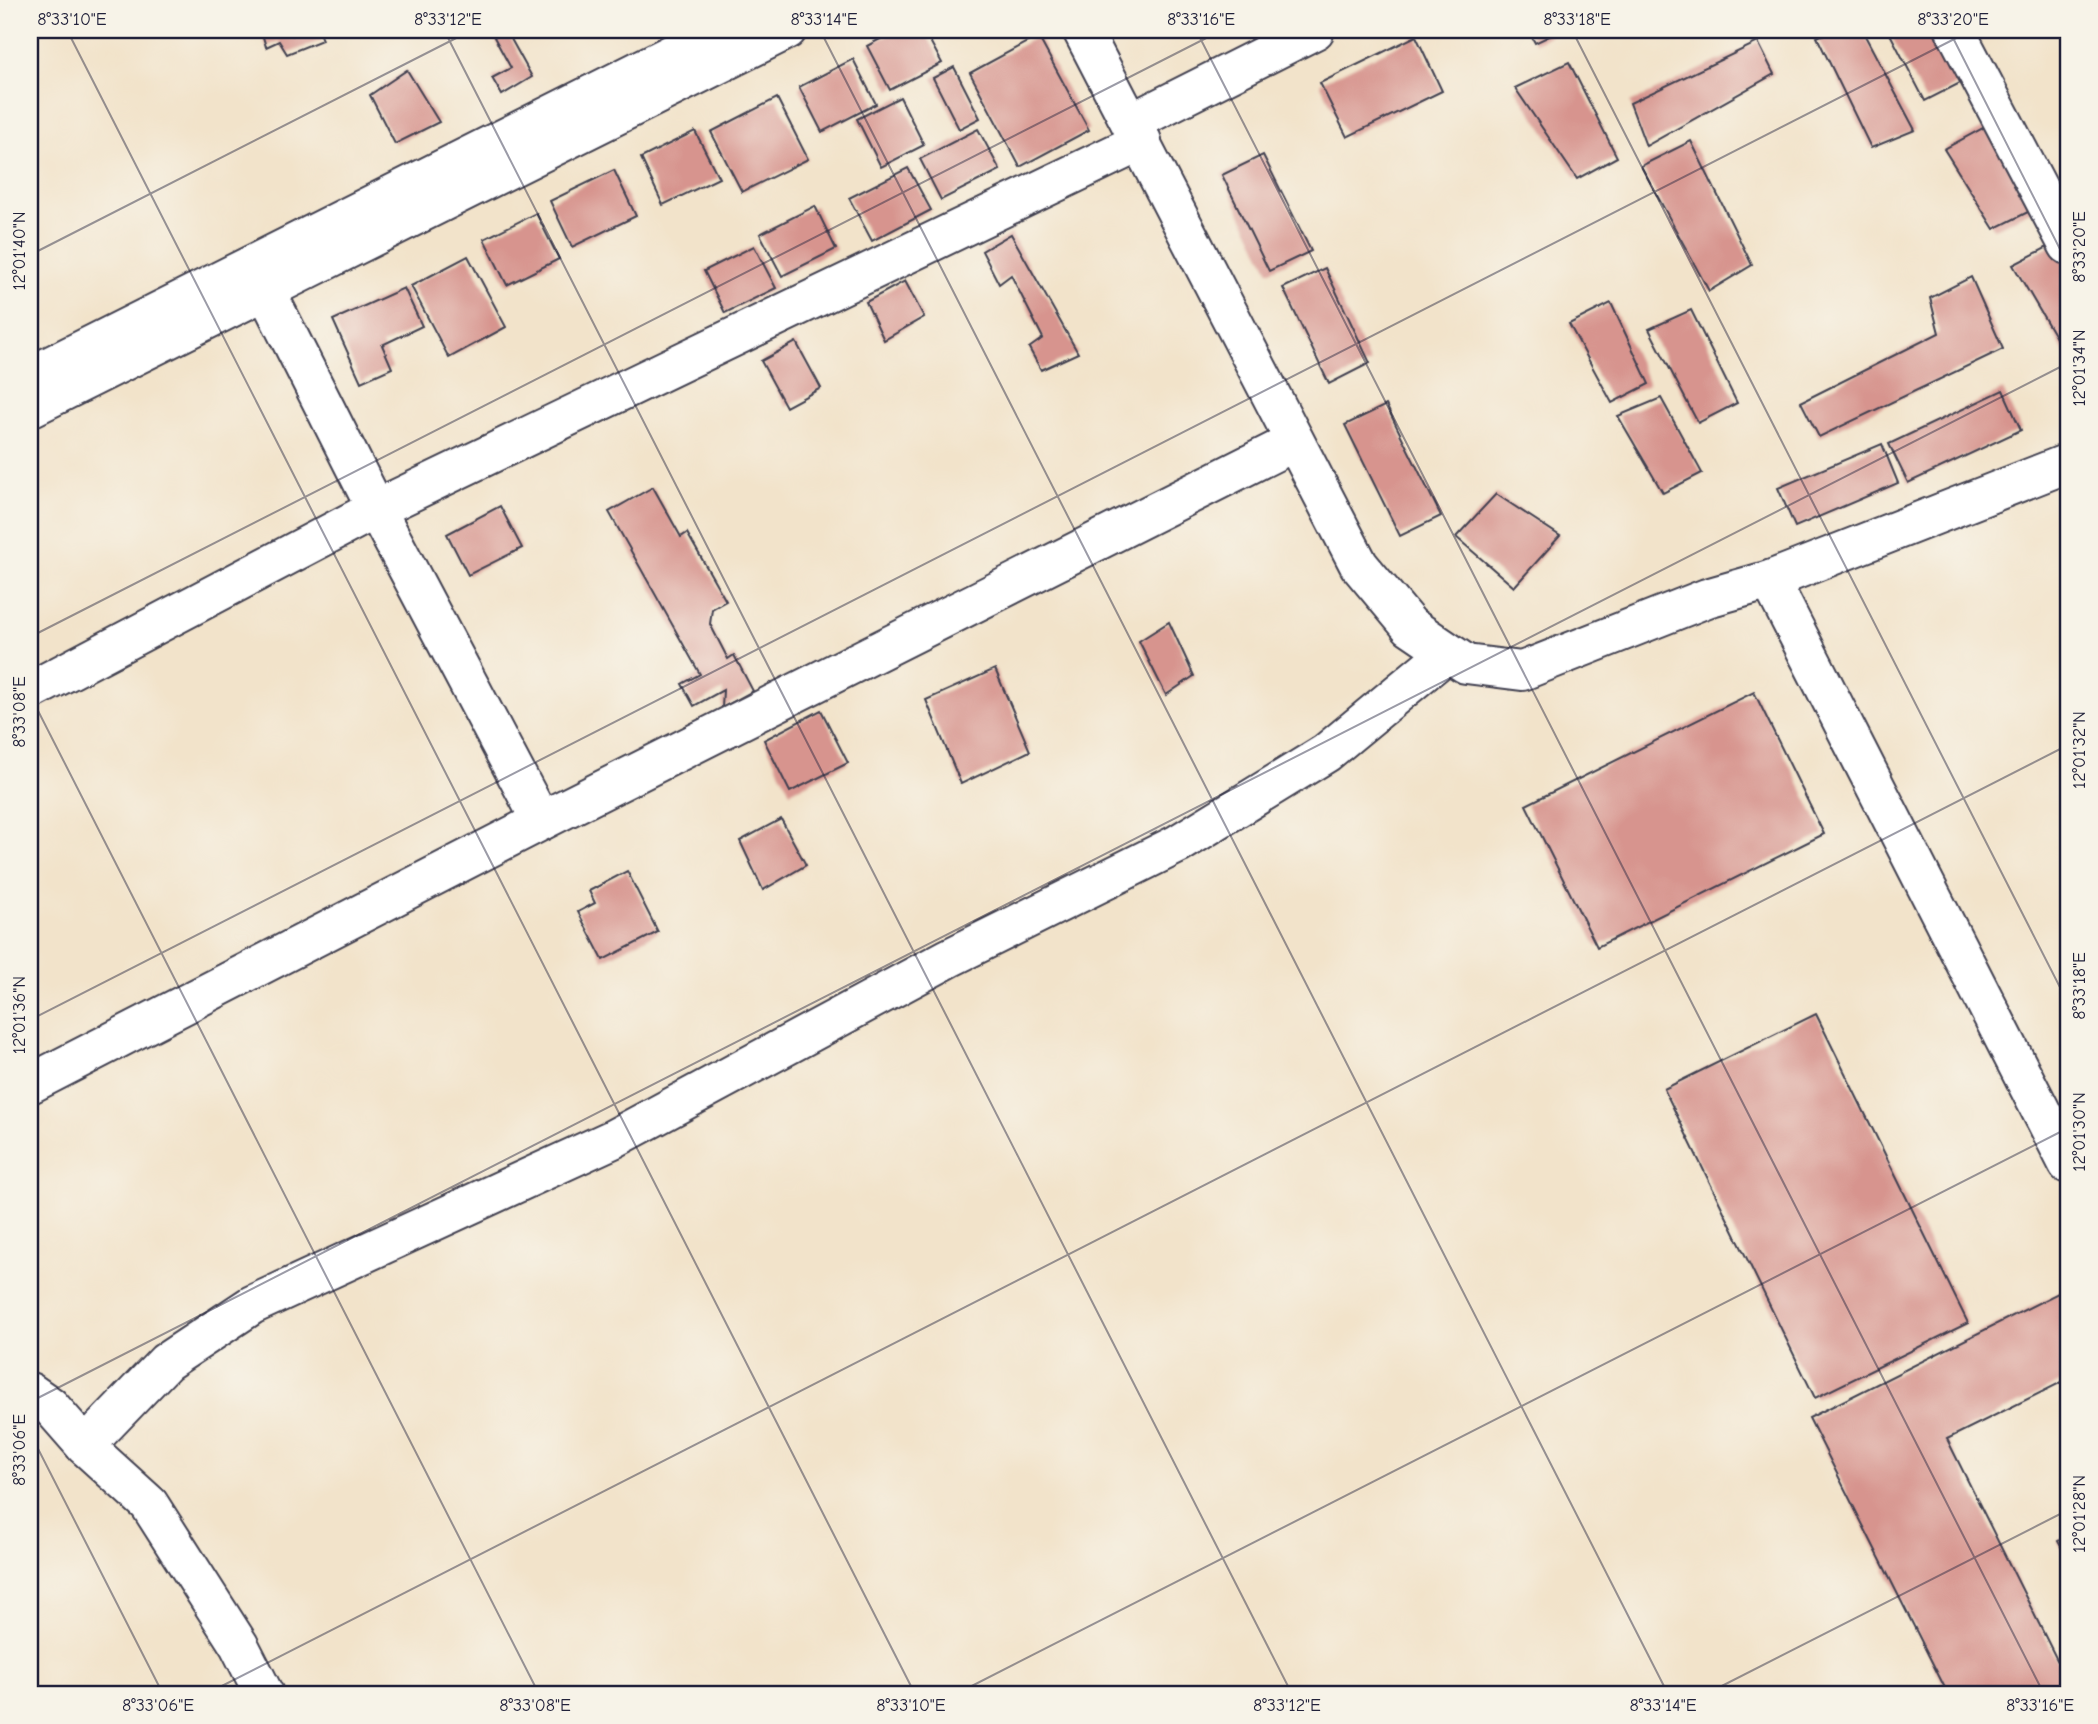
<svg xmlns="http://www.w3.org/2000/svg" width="2098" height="1724" viewBox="0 0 2098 1724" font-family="'Comic Neue',sans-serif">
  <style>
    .building { fill: #d7948e }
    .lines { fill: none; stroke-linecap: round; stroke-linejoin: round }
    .minor-casing { stroke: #413f50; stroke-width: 42 }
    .minor { stroke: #fff; stroke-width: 38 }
    .ticks { fill: none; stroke: #22223b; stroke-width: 2; stroke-opacity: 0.45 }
    .neatline { fill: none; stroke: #22223b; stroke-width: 2.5 }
    .ticks-label { font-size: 18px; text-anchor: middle; fill: #22223b }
  </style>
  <rect width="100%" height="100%" fill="#f7f3e8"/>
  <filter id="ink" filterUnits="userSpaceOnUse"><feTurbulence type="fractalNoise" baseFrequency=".0143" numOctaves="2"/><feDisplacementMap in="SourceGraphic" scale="14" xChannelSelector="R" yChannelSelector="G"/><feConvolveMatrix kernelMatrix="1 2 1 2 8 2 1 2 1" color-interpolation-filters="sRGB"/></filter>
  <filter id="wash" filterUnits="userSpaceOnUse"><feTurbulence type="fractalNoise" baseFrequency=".00686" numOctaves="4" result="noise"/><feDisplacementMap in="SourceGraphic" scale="28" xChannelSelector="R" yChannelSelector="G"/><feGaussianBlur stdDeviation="1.57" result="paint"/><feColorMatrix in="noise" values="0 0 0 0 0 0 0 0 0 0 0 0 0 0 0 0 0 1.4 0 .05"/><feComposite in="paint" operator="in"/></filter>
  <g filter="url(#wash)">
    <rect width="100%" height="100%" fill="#f2e3ca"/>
    <g id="blocks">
      <g class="building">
        <polygon points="261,30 292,30 293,35 305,30 318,30 322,40 287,54 279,41 266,47"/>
        <polygon points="506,30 532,77 502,95 492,78 511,68 494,37"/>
        <polygon points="897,30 924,30 942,63 890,90 867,46"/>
        <polygon points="1528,30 1562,30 1535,43"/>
        <polygon points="1833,30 1862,30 1915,130 1871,148 1817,37"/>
        <polygon points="1888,30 1940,30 1966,80 1925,101"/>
        <polygon points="1038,36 1089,130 1020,167 970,73"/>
        <polygon points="1416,36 1442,91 1347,137 1320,83"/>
        <polygon points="1758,42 1774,74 1646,146 1630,103"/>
        <polygon points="853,59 876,104 822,132 799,87"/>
        <polygon points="1569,62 1617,157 1577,179 1515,88"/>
        <polygon points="954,67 980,118 959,129 933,78"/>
        <polygon points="407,70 439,122 395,144 370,95"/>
        <polygon points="900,97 924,145 881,167 857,119"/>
        <polygon points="777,98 808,159 742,192 711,132"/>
        <polygon points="1992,123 2036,208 1994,229 1944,149"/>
        <polygon points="978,129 1000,170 941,200 920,159"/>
        <polygon points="695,131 719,178 663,205 641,158"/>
        <polygon points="1691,141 1752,265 1709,291 1641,166"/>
        <polygon points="1263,155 1311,251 1269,271 1222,175"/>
        <polygon points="908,168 931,210 872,241 849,198"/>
        <polygon points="614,170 636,216 572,247 550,201"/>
        <polygon points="815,206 836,249 782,276 760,234"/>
        <polygon points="536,213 559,259 507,285 484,239"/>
        <polygon points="1011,234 1078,353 1041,370 1029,348 1043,338 1011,275 999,284 982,251"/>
        <polygon points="2065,238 2068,248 2066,355 2013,265"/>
        <polygon points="754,246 776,288 725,313 704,271"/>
        <polygon points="468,256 506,327 449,358 411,286"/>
        <polygon points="1325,268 1370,363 1329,384 1283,288"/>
        <polygon points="1971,277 2003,349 1819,437 1801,402 1939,333 1930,298"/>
        <polygon points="905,281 924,317 884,340 866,302"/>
        <polygon points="404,288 422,326 382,345 392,368 361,382 333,320"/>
        <polygon points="1611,303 1649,384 1612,403 1569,324"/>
        <polygon points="1691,310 1737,403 1698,423 1649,329"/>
        <polygon points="796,342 821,388 786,407 761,361"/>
        <polygon points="2003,390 2021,430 1908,483 1889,444"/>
        <polygon points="1661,398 1702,473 1663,493 1618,416"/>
        <polygon points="1386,405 1441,516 1400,536 1345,425"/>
        <polygon points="1882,444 1898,483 1795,527 1778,488"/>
        <polygon points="653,487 681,537 687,533 726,601 712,609 710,624 728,659 734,655 753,691 722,708 723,690 694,706 682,684 700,674 609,512"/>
        <polygon points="1496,494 1560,536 1514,587 1456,537"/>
        <polygon points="500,506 522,548 468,575 447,534"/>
        <polygon points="1169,622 1194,676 1166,695 1139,641"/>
        <polygon points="995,669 1030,751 961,784 926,700"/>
        <polygon points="1754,692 1824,834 1597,947 1526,805"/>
        <polygon points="821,710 848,763 790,792 764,740"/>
        <polygon points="781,819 806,865 763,890 740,841"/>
        <polygon points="627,871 658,932 603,960 578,912 595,903 589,891"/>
        <polygon points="1816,1014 1968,1323 1815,1398 1664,1089"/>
        <polygon points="2068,1288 2068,1379 1947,1439 2068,1682 2044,1694 1948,1694 1809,1418"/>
        <polygon points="2068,1535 2068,1559 2058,1541"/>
      </g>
    </g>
  </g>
  <g filter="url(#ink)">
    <use href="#blocks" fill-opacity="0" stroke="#413f50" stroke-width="2"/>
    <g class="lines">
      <defs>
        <g id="minor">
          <polyline points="1082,30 1359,565 1410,626 1466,664 1522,671 1707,598 1770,580 2068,463"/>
          <polyline points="1955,30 2068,245"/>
          <polyline points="1132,122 1315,30"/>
          <polyline points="265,289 376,509 541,821"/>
          <polyline points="30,376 720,30"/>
          <polyline points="30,408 787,30"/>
          <polyline points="1770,580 2068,1164"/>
          <polyline points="30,691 376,509 1142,141"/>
          <polyline points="30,1084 541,821 1294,442"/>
          <polyline points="30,1392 50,1406 85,1446 149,1504 239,1645 264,1694"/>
          <polyline points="85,1446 166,1362 252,1305 613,1139 949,958 1178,844 1326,753 1448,652"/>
        </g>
      </defs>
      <use href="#minor" class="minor-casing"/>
      <use href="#minor" class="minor"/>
    </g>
  </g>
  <path class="ticks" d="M67,30L915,1694M444,30L1292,1694M820,30L1668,1694M1196,30L2044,1694M1572,30L2068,1003M1949,30L2068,265M30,255L472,30M30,637L1222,30M30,695L539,1694M30,1020L1972,30M30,1402L2068,363M30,1433L163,1694M206,1694L2068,745M956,1694L2068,1128M1706,1694L2068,1510"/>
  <rect width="2098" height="1724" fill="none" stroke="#f7f3e8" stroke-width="77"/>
  <rect x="38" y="38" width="2022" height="1648" class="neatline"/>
  <g class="ticks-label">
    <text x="72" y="25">8°33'10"E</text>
    <text x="448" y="25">8°33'12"E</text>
    <text x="824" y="25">8°33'14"E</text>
    <text x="1201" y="25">8°33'16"E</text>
    <text x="1577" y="25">8°33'18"E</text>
    <text x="1953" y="25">8°33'20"E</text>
    <text transform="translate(2079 247) rotate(-90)" y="6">8°33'20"E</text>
    <text transform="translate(19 251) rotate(-90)" y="6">12°01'40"N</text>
    <text transform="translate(2079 368) rotate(-90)" y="6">12°01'34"N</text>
    <text transform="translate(19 712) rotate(-90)" y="6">8°33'08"E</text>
    <text transform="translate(2079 750) rotate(-90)" y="6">12°01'32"N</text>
    <text transform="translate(2079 986) rotate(-90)" y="6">8°33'18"E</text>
    <text transform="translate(19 1015) rotate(-90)" y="6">12°01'36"N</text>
    <text transform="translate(2079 1132) rotate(-90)" y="6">12°01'30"N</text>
    <text transform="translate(19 1450) rotate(-90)" y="6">8°33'06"E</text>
    <text transform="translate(2079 1514) rotate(-90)" y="6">12°01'28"N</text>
    <text x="158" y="1711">8°33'06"E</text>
    <text x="535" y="1711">8°33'08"E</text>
    <text x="911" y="1711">8°33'10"E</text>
    <text x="1287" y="1711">8°33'12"E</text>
    <text x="1663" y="1711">8°33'14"E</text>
    <text x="2040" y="1711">8°33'16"E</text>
  </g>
</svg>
